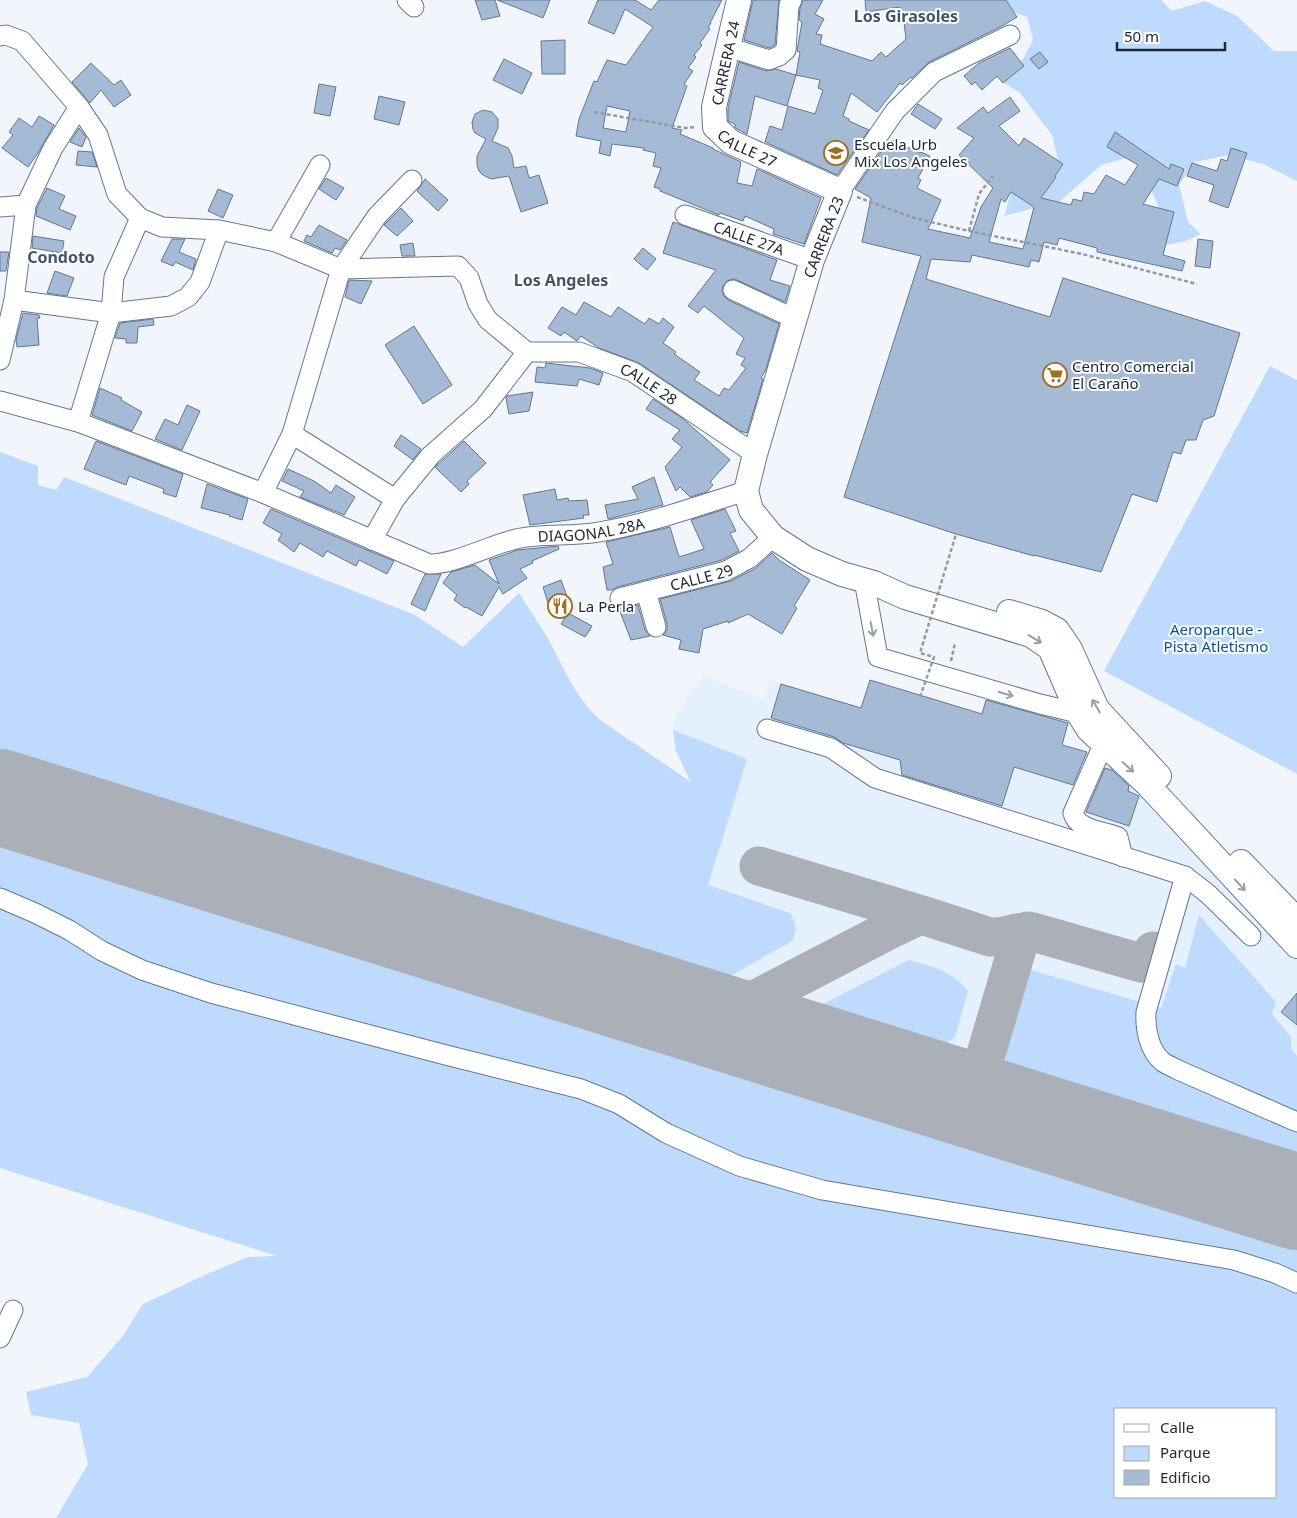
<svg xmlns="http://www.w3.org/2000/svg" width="1297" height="1518" viewBox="0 0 1297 1518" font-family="'Noto Sans',sans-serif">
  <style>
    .built { fill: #e4f0fd; fill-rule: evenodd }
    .green { fill: #bedbfd; fill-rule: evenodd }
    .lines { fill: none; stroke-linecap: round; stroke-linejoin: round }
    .taxiway { stroke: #abb0b8; stroke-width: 39 }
    .runway { stroke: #abb0b8; stroke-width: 96 }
    .building { fill: #a5bbd5; stroke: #62778f; fill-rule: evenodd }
    .minor-casing { stroke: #63788f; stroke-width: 21 }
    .major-casing { stroke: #63788f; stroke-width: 26 }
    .path { stroke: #9399a1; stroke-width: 2.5; stroke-dasharray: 4 2.5; stroke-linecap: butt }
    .minor { stroke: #fff; stroke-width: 19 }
    .major { stroke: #fff; stroke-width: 24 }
    .path-bridge { stroke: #9399a1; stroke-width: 2.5; stroke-dasharray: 4 2.5; stroke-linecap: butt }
    .oneway { stroke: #9b9ea3 }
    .labels { text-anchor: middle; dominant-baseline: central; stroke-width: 4; stroke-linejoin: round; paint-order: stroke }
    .street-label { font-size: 15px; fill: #202832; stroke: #fff }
    .poi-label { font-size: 15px; fill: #202832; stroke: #fff; text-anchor: start }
    .park-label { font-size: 15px; fill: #035297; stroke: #fff }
    .neighbourhood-label { font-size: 16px; font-weight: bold; fill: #41546b; stroke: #fff }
  </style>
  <rect width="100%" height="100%" fill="#f2f6fc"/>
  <path class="built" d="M0,452L38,466V485L56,490L64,477L415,615L463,647L519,593L547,638L581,700L590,711L603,722L691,782L676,751L673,730L674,720L679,709L703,675L765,700L770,680L861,708L982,714L987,698L1068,723L1062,745L1092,754L1101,762L1124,772L1166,819L1297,959V1518H1098L0,1168ZM1116,1409H1276V1497H1116Z"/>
  <g class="green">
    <polygon points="1003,0 1161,0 1172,11 1205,1 1237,16 1274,51 1297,51 1297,181 1263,164 1229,155 1195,162 1179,185 1188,222 1201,234 1186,241 1166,245 1158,205 1147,180 1134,156 1101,165 1060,201 1004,216 1011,194 1044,183 1059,165 1052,135 1020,93 1001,81 1021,63 1033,40 1027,17 1008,10"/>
    <polygon points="1270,366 1297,380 1297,774 1104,671"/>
    <path d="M0,452L38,466V485L56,490L64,477L415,615L463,647L519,593C528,608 539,623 548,639C565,669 575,699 603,722L691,782L676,751L673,730L747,759L708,885L790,913C796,924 798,929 792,941L718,983L0,763Z"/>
    <path d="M0,842L1297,1243V1518H56L88,1464L79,1423L31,1415L26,1392L87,1377L122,1337L143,1304L207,1274L248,1257L277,1256L0,1168ZM1116,1409H1276V1497H1116Z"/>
    <polygon points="1199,915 1276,1002 1272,1014 1291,1037 1291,1049 1297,1056 1297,1167 1003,1074 1012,1021 1020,994 1031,970 1161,1008 1176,964 1185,968"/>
    <path d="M909,960C934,967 951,970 968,991L955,1037L946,1044L821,1005Z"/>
  </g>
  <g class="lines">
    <g class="taxiway">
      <path d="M759,866L925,916L990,937C1005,938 1018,930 1033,932L1141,963C1150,963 1151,959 1153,951"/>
      <path d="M781,987C763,1007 778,1033 796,1046"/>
      <path d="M690,1013C707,1016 721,1015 737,1009L889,930L916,917L925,916"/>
      <path d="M929,1088C957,1086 966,1082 984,1061"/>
      <path d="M1011,1113C993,1098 984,1084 984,1061L1019,942L1028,931"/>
    </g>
    <polyline class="runway" points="0,797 1297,1202"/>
  </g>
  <g class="building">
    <polygon points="475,0 495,0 500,16 482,20"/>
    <polygon points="497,0 550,0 543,18"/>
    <path d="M598,0H635L651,10L659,0H722L710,23H711L708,28L710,29L700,43L702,45L694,55L696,57L688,68L693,71L684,84L687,86L672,128L682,130L680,134L713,148V149L741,162L737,183L752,186L757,169L821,198L804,244L773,234L774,229L745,216L743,221L720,213L719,215L660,191V189L654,187L661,168L653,166L656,153L643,150L644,148L612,144L610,156L599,153L601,141L576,136L579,119L594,81L597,82L607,60L626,65L653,27L625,9L614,34L588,23ZM607,106L630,111L626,132L603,128Z"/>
    <polygon points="753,0 779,0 775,45 769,48 744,40"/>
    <polygon points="803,0 823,0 815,14 824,19 816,34 822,35 820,44 872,61 881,52 886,57 906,39 903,14 901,14 900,7 866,12 865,0 1006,0 1017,17 1002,26 929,62 912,78 911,77 902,85 900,83 877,112 851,93 843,116 849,119 849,121 869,130 837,175 765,142 770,126 782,130 788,106 815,114 823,90 818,88 820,80 796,75 800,52 797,51 802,22 799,20 800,8"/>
    <polygon points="565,40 565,74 542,74 541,41"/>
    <polygon points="1010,48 1024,66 1003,83 997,76 982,90 975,82 972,85 964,76 979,63"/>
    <polygon points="1040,52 1048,62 1039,69 1030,59"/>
    <polygon points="504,59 532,73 522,94 493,80"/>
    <polygon points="739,62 766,71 776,69 796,75 787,106 755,96 747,134 739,130 735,127 735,124 728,121 728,108"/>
    <polygon points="91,63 114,85 121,80 131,95 114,107 101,90 90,103 72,82"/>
    <polygon points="319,84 336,87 330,116 314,113"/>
    <polygon points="379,96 405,102 399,125 374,119"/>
    <path d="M1010,97L1020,111L999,126L1019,146L1024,138L1063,164L1055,176L1056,177L1041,198L1071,205L1073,199L1082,201L1084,192L1094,194L1106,175L1125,185L1138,165L1107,147L1115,132L1169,169L1171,164L1184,169L1177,186L1159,179L1143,204L1174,212L1163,255L1185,261L1182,271L1097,252V248L1059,238L1057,245L1044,242L1039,262L1031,260L1029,267L972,255L970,262L931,259L926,279L1050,317L1063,278L1240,333L1214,416L1203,420L1196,440H1186L1181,454L1173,452L1157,502L1132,494L1101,572L1034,555V556L956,534L844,497L921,256L862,242L871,198L855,189L885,146L888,147L892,140L920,153L921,152L930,156L918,178L921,180L917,188L941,200L928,229L970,238L981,207L993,188L959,155L974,138L957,128L983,107L988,113ZM1011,192L1034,207L1023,249L989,242L1001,199L1005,202Z"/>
    <polygon points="918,104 942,119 935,129 911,114"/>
    <polygon points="483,110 492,112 498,119 498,128 492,141 508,148 512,156 514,168 526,166 529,178 539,175 548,203 521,212 509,176 491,179 483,175 479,171 477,165 477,156 486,139 475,133 473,129 472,122 475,114"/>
    <polygon points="39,116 54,125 38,153 28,167 2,148 13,135 9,132 19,118 32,127"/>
    <polygon points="79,128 86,137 82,147 70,142"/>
    <polygon points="1231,148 1247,153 1228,208 1209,201 1214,185 1187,176 1192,163 1217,171 1221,159 1227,161"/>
    <polygon points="78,151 92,152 97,167 76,165"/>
    <polygon points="326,178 344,188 336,200 319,189"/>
    <polygon points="425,179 448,200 438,211 417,191"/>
    <polygon points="47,188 65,196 59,209 76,216 70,230 36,216 37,208"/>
    <polygon points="218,189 233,195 223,218 208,211"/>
    <polygon points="401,208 413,221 397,236 384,225"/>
    <polygon points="673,222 777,260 770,280 790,286 785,302 737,280 733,279 727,281 723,286 722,290 724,296 728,300 779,324 766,369 761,378 763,379 747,433 740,431 639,363 599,348 581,336 577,341 564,332 561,336 548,328 562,307 576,315 584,302 611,317 618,307 645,324 649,318 659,324 663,318 674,327 663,343 676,352 674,354 700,372 694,380 719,396 724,388 729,390 746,368 741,365 745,358 736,354 744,338 704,306 698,313 688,306 716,270 663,253"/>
    <polygon points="319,225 347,240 340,250 335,248 332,253 304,241 307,235 311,237"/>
    <polygon points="33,236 64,241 62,253 32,248"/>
    <polygon points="172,239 185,239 179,252 196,259 193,270 175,262 173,266 161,261"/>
    <polygon points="1198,239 1213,241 1210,268 1195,266"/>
    <polygon points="413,243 415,256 402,256 400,245"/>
    <polygon points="643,248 656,259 647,270 634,259"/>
    <polygon points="0,252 9,252 6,271 0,271"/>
    <polygon points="55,271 74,278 67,296 47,293"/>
    <polygon points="349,280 372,281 361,304 345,297"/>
    <polygon points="23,313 39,315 40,318 37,318 39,345 17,347 16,340"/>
    <polygon points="153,319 154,325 138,327 137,343 126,343 126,339 115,338 120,323"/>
    <polygon points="414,326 452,385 423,404 385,345"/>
    <polygon points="546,363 590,368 603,373 599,385 579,379 577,386 535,382 537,367 545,368"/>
    <polygon points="100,388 122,398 121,400 142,412 132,431 92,415"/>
    <polygon points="533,392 529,411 509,414 506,398 507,396"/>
    <polygon points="653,399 682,418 730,460 710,482 713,485 707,492 690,497 680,487 676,491 665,467 682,447 672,439 680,430 646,409"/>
    <polygon points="187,405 200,411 182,450 155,439 165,419 178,425"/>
    <polygon points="401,435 421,449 413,460 394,446"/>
    <polygon points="96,441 183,474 176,497 163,493 164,489 129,476 126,485 84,469"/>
    <polygon points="464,441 486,463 467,481 469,484 461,492 435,467"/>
    <polygon points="288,469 314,481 331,493 336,485 355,497 344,515 300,497 304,491 282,481"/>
    <polygon points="654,477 663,505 608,519 605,505 638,499 632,487"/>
    <polygon points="207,484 248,499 242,520 229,516 230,515 201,508"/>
    <polygon points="555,489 557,500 568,498 569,501 587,500 589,515 583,515 584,518 530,525 523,495"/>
    <polygon points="271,509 367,550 394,561 387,574 359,560 356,566 327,551 323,557 300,543 294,552 278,540 282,534 263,523"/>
    <polygon points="725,509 736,531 730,533 739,551 722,560 617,587 612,590 607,590 603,567 613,564 606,542 670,527 679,557 704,549 691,520"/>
    <polygon points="558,546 559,549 532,561 533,563 520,569 527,578 503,594 499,587 482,616 466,607 465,608 454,600 457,595 443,583 451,572 475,565 499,584 489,560 518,550"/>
    <polygon points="772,553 779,560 810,580 794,606 797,608 782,634 748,614 728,623 728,621 703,629 699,653 679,649 681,640 663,635 667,630 667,624 660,599 731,581 756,568"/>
    <polygon points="425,574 441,574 425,611 411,604"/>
    <polygon points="561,580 568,599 549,606 543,587"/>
    <polygon points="638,605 645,630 650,636 631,640 619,609"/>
    <polygon points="568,613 592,626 585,637 561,624"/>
    <polygon points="870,680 982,714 986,700 1068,723 1062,745 1087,752 1073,785 1014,767 1002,806 902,775 900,760 843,743 834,737 771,718 781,684 861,708"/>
    <polygon points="1105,768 1112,770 1129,786 1128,791 1139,796 1129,826 1086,812"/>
    <polygon points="1297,993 1297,1025 1281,1012"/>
  </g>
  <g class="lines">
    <defs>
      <g id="minor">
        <polyline points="407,0 414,7"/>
        <polyline points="0,36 6,35 22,41 79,107 98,135 117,194 140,218 162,227 219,230 276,242 341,269 458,266 469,278 478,304 488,320 527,352"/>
        <polyline points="728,47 769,60 779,56 786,50 789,5 792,0"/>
        <polyline points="840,191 895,111 934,72 1010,35"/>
        <polyline points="0,207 26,205"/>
        <path id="s1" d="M685,215L812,260"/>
        <polyline points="276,242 320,165"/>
        <polyline points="733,290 795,319"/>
        <polyline points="14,300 111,313 171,306 188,297 200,282 219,230"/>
        <path id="s2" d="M527,352H579L633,372L755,454"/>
        <polyline points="0,360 14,300 26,205 53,148 79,107"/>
        <path id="s3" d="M0,401L78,422L263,493L429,564C453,565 490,545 516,539C543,533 572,537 599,532C649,524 697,506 746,491"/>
        <polyline points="78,422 111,313 114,277 140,218"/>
        <polyline points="292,434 395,499"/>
        <polyline points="263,493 292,434 341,269 377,216 412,180"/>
        <polyline points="372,540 395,499 431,455 483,409 527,352"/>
        <polyline points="864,580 878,657 1040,704 1078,713"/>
        <polyline points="646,591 656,627"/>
        <path id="s4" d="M620,598L726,571L750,558L773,537"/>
        <polyline points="767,729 831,748 875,778 1185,876 1208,894 1251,936"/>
        <path d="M1103,745L1073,813C1077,830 1104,831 1118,837L1123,857"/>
        <path d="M1185,876L1146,1012C1145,1029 1149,1051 1163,1062C1167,1065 1173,1067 1178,1070L1297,1122"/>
        <polyline points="0,898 35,913 69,930 102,951 142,970 211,993 442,1054 581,1089 619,1104 666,1133 739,1166 822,1190 1234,1260 1275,1273 1297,1283"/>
        <polyline points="0,1338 13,1310"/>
      </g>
      <g id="major">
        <path id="s5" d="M739,0L714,107L715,127L731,142L840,191L812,260L755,454L746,491L751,510L773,537L807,559L842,574L874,583L905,597L1031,635L1050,648L1078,713L1089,730L1147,784L1297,946"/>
        <polyline points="1009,612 1042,622 1057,630 1070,649 1097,709 1159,776"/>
        <polyline points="1241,862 1297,920"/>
      </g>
    </defs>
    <use href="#minor" class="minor-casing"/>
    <use href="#major" class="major-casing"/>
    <g class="path">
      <polyline points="594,112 685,128 696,127"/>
      <polyline points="857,197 914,218 969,231 1082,254 1197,284"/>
      <polyline points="969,231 979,194 993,176"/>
      <polyline points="951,661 955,643"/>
    </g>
    <use href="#minor" class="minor"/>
    <use href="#major" class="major"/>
    <polyline class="path-bridge" points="920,697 934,657 920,653 956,534"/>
  </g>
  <defs><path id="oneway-shaft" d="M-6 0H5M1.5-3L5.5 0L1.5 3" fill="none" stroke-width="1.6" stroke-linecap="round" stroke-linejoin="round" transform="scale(1.25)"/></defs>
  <g class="oneway">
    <use href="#oneway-shaft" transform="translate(872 629) rotate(79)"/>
    <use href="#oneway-shaft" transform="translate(1035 639) rotate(31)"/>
    <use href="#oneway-shaft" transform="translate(1006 694) rotate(16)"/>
    <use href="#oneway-shaft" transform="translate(1096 706) rotate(-120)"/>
    <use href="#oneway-shaft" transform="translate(1128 767) rotate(42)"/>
    <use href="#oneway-shaft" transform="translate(1240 885) rotate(47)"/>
  </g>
  <defs>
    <symbol id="school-ring" viewBox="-11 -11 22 22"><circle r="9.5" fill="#fff" stroke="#a06e24" stroke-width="1.5"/><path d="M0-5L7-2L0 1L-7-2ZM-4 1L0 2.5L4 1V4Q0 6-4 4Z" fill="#a06e24"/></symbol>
    <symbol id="supermarket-ring" viewBox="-11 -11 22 22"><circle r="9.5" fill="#fff" stroke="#a06e24" stroke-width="1.5"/><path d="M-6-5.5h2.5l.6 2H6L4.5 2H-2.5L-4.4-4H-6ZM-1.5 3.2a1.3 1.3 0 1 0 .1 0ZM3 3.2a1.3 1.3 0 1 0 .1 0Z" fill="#a06e24"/></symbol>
    <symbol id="restaurant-ring" viewBox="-11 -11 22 22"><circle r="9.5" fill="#fff" stroke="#a06e24" stroke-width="1.5"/><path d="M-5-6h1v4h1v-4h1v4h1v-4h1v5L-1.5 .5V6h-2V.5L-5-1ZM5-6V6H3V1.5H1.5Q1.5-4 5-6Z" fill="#a06e24"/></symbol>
  </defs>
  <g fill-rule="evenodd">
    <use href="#school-ring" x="822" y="139" width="28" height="28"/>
    <use href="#supermarket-ring" x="1041" y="361" width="28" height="28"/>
    <use href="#restaurant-ring" x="546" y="592" width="28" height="28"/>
  </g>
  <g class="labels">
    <g class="street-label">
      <text transform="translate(725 63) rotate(-78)">CARRERA 24</text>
      <text stroke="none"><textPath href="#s5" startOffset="169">CALLE 27</textPath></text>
      <text transform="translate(823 237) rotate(-69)">CARRERA 23</text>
      <text stroke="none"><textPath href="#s1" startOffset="68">CALLE 27A</textPath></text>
      <text stroke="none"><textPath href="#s2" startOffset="129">CALLE 28</textPath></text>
      <text stroke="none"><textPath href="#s3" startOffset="626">DIAGONAL 28A</textPath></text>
      <text stroke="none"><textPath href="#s4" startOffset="84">CALLE 29</textPath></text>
    </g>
    <g class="poi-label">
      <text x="854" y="144">Escuela Urb<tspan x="854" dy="17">Mix Los Angeles</tspan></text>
      <text x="1072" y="366">Centro Comercial<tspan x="1072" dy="17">El Caraño</tspan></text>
      <text x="578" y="606">La Perla</text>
    </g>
    <g class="park-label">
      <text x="1216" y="629">Aeroparque -<tspan x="1216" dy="17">Pista Atletismo</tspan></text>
    </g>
    <g class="neighbourhood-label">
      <text x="906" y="16">Los Girasoles</text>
      <text x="61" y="257">Condoto</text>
      <text x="561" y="280">Los Angeles</text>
    </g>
  </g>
  <rect x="1114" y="1408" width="162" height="90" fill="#ffffff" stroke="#a6a9ad"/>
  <rect x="1124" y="1424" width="25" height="8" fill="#ffffff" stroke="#a6a9ad"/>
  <text x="1160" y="1433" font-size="15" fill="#202832">Calle</text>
  <rect x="1124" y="1446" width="25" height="15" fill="#bedbfd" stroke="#a6a9ad"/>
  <text x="1160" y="1458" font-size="15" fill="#202832">Parque</text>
  <rect x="1124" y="1470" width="25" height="15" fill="#a5bbd5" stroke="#a6a9ad"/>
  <text x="1160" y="1483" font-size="15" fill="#202832">Edificio</text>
  <path d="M1117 42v8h108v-8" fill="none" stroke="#202832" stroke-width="2.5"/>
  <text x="1124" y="42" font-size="15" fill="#202832" stroke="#ffffff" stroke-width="4" paint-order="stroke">50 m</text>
</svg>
